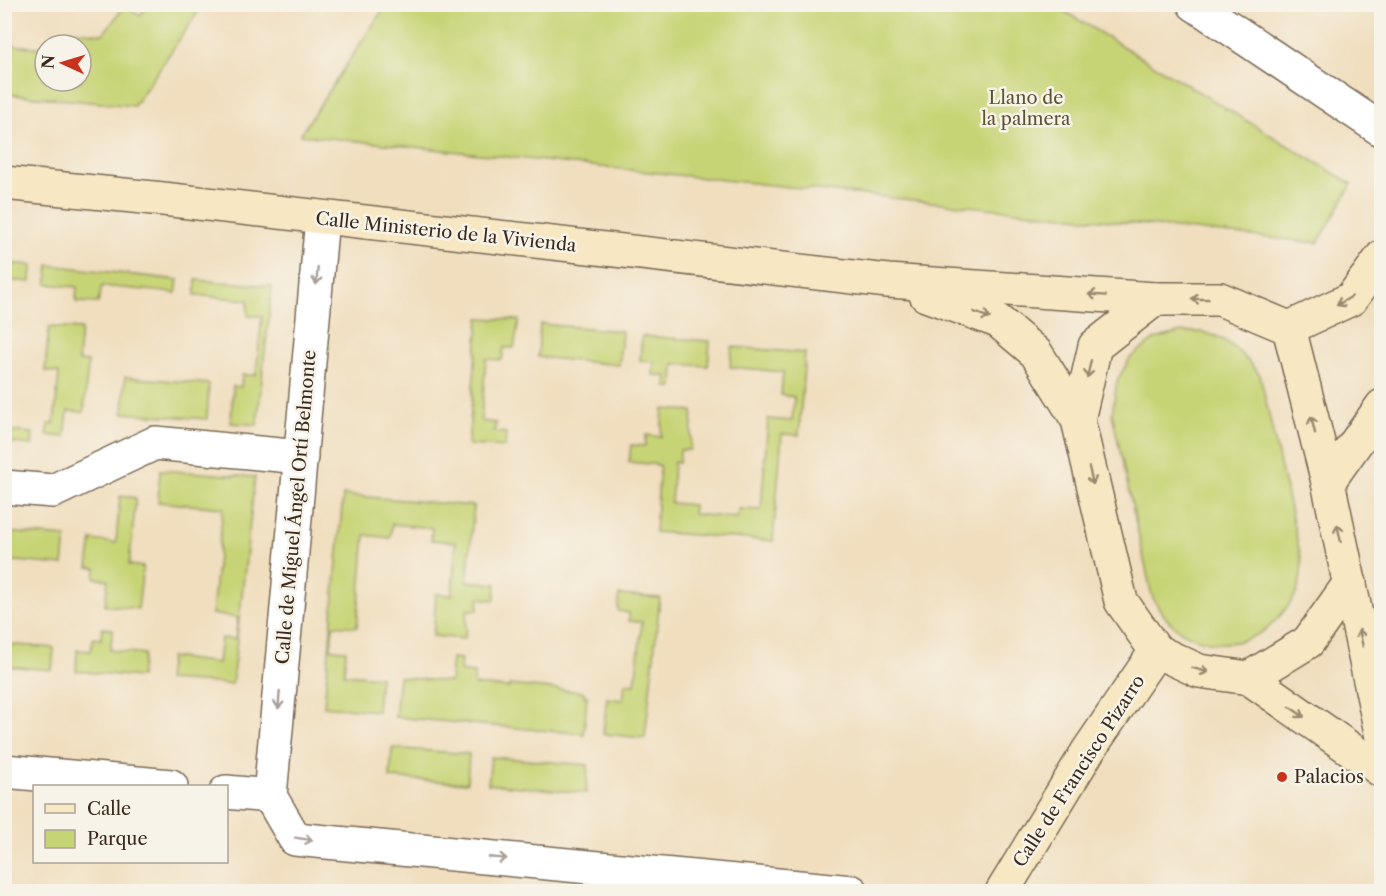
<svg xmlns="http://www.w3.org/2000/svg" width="1386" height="896" viewBox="0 0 1386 896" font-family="'Libre Caslon Text',serif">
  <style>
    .green { fill: #c7d476; stroke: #817f4a; stroke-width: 1.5 }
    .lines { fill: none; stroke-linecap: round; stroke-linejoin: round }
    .street-casing { stroke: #7a6956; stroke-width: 36 }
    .secondary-casing { stroke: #7a6956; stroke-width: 36 }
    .street { stroke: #fff; stroke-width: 33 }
    .secondary { stroke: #f7e8c3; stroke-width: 33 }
    .oneway { stroke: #a79f9a }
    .oneway2 { stroke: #998970 }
    .poi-dot { fill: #c8321e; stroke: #f7f3e8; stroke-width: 2 }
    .labels { text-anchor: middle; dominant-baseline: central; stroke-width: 5; stroke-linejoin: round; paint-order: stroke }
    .park-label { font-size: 18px; fill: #5e5434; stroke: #f7f3e8 }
    .street-label { font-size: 18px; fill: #3b2a1e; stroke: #f7f3e8 }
    .poi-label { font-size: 18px; fill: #3b2a1e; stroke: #f7f3e8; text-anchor: start }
  </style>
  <rect width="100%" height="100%" fill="#f7f3e8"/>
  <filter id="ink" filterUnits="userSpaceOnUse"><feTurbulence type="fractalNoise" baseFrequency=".0167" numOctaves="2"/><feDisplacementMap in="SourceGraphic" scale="12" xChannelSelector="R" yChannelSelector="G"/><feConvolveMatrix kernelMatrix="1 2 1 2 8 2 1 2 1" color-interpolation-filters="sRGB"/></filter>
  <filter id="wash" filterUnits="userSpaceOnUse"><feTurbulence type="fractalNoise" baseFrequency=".008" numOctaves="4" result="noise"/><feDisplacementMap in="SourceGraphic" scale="24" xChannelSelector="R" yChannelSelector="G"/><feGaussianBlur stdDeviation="1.35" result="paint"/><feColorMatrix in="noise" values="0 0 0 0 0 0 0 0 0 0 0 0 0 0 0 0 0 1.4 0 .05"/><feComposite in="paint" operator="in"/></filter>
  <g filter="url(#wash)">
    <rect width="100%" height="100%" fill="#f0debe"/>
    <g class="green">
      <polygon points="147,5 203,5 134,106 5,94 10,45 45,48 45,81 81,81 81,45 69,45 69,30 103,34 125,6 140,16"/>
      <polygon points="386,5 1054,5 1352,184 1318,243 300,135"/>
      <polygon points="4,263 32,265 31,282 5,280"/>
      <polygon points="49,265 178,280 176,293 102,286 98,303 76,302 77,287 47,284"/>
      <polygon points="196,280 272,286 257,425 231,423 233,386 241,387 242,375 256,375 262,316 248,316 248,300 195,295"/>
      <polygon points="479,318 519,320 514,348 504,348 502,360 486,359 481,421 496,423 494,432 506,433 505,447 468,445"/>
      <polygon points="540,324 622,331 619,365 538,357"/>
      <polygon points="49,327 81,329 78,361 88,362 84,412 68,411 65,437 47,435 49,424 54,424 59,373 45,371"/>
      <path d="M1182,332C1189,332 1199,331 1206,333C1229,338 1246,358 1260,375L1302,562C1301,571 1301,581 1298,589C1296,598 1286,608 1280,616C1253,648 1207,652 1174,626C1164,618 1158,607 1152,596L1112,414L1117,381L1130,358L1155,339Z"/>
      <polygon points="642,336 710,341 708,366 674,364 673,387 666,387 667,376 653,375 654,362 640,361"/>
      <polygon points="732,347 805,353 799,435 782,434 773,541 655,532 660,465 629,462 631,445 645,446 646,435 661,437 663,409 693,411 690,450 680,450 679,463 674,462 671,503 693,505 693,514 737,518 738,509 761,510 768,419 792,421 794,397 781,395 783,372 730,367"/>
      <polygon points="125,377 209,384 207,419 123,413"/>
      <polygon points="5,431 33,433 32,445 5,442"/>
      <polygon points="160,470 255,477 232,684 167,680 170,657 218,663 221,638 235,639 238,618 212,614 223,508 158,502"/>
      <polygon points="343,495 474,506 467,581 496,584 495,600 479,598 478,610 467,610 465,639 433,636 436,594 452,595 456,542 431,540 432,528 392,524 390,538 365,535 357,627 333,625 331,649 346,650 344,674 380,677 377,711 324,706"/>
      <polygon points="120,496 136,498 129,565 143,567 138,609 105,605 108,580 95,578 96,568 88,567 92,540 116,543"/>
      <polygon points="4,532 66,537 63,565 5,560"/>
      <polygon points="619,595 660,598 645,738 603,734 607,698 623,700 625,683 635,684 642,622 629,621 629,613 618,611"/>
      <polygon points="102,628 113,629 110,650 144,654 140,677 76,671 77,650 91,651 93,638 101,639"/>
      <polygon points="5,644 54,648 52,670 5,666"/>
      <polygon points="452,658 461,659 460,671 474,673 474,685 509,688 509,685 584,692 584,696 587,696 584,734 395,717 399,677 450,682"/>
      <polygon points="392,748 469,754 467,783 390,778"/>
      <polygon points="491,757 588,765 586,793 488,784"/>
    </g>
  </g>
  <g filter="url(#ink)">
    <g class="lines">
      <defs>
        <g id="street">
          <polyline points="1194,4 1382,130"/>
          <polyline points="322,218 270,796 295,839 852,892"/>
          <polyline points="4,487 53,491 155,443 301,457"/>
          <polyline points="4,771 171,786"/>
          <polyline points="226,792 270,796"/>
        </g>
        <g id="secondary">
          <polyline points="4,183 163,199 888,281 1155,299 1220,299 1289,328 1328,482 1382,737"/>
          <polyline points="926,295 998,321 1036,353 1078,420"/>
          <polyline points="1155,299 1095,346 1078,420 1121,601 1156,651 1199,671 1249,678 1308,642 1350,583"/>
          <polyline points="1289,328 1351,299 1382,257"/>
          <polyline points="1328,482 1382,406"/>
          <polyline points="1249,678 1382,771"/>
          <polyline points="1002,892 1088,751 1156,651"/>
        </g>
      </defs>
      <use href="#street" class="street-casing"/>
      <use href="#secondary" class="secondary-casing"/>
      <use href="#street" class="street"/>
      <use href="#secondary" class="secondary"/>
    </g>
    <defs><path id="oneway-shaft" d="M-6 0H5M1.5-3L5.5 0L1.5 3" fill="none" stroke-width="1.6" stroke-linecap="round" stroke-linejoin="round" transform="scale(1.5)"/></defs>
    <g class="oneway">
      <use href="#oneway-shaft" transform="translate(317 276) rotate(95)"/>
      <use href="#oneway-shaft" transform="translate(279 700) rotate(95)"/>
      <use href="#oneway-shaft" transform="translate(304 839) rotate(9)"/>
      <use href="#oneway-shaft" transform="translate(498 858) rotate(5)"/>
    </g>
    <g class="oneway2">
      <use href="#oneway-shaft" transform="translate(1097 295) rotate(-176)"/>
      <use href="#oneway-shaft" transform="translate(1200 299) rotate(-180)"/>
      <use href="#oneway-shaft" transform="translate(1344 301) rotate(150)"/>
      <use href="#oneway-shaft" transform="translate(982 315) rotate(21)"/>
      <use href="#oneway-shaft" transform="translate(1089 369) rotate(103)"/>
      <use href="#oneway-shaft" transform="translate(1313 425) rotate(-104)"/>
      <use href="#oneway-shaft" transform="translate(1091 476) rotate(77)"/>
      <use href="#oneway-shaft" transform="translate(1339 533) rotate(-102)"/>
      <use href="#oneway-shaft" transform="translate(1361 638) rotate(-102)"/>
      <use href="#oneway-shaft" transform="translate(1200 670) rotate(16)"/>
      <use href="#oneway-shaft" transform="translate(1297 712) rotate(35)"/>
    </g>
  </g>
  <circle class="poi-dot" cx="1282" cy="777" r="6"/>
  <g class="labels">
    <g class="park-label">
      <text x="1026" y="98">Llano de<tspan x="1026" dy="21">la palmera</tspan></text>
    </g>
    <g class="street-label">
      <text transform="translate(446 232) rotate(6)">Calle Ministerio de la Vivienda</text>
      <text transform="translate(296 507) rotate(-85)">Calle de Miguel Ángel Ortí Belmonte</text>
      <text transform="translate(1079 771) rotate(-57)">Calle de Francisco Pizarro</text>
    </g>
    <g class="poi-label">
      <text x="1294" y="777">Palacios</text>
    </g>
  </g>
  <rect width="1386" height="896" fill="none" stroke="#f7f3e8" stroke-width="24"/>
  <rect x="33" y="785" width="195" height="78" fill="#f7f3e8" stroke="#aca397" stroke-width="1.5"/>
  <rect x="45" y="804" width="30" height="9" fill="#f7e8c3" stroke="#aca397" stroke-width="1.5"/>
  <text x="87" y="815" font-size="18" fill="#3b2a1e">Calle</text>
  <rect x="45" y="830" width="30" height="18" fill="#c7d476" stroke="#aca397" stroke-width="1.5"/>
  <text x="87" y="845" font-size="18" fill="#3b2a1e">Parque</text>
  <g transform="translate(63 63) rotate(274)"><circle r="28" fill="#f7f3e8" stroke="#aca397" stroke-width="1.5"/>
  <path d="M0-4.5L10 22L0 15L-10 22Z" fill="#c8321e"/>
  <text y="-9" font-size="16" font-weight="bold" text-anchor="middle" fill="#3b2a1e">N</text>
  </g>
</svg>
